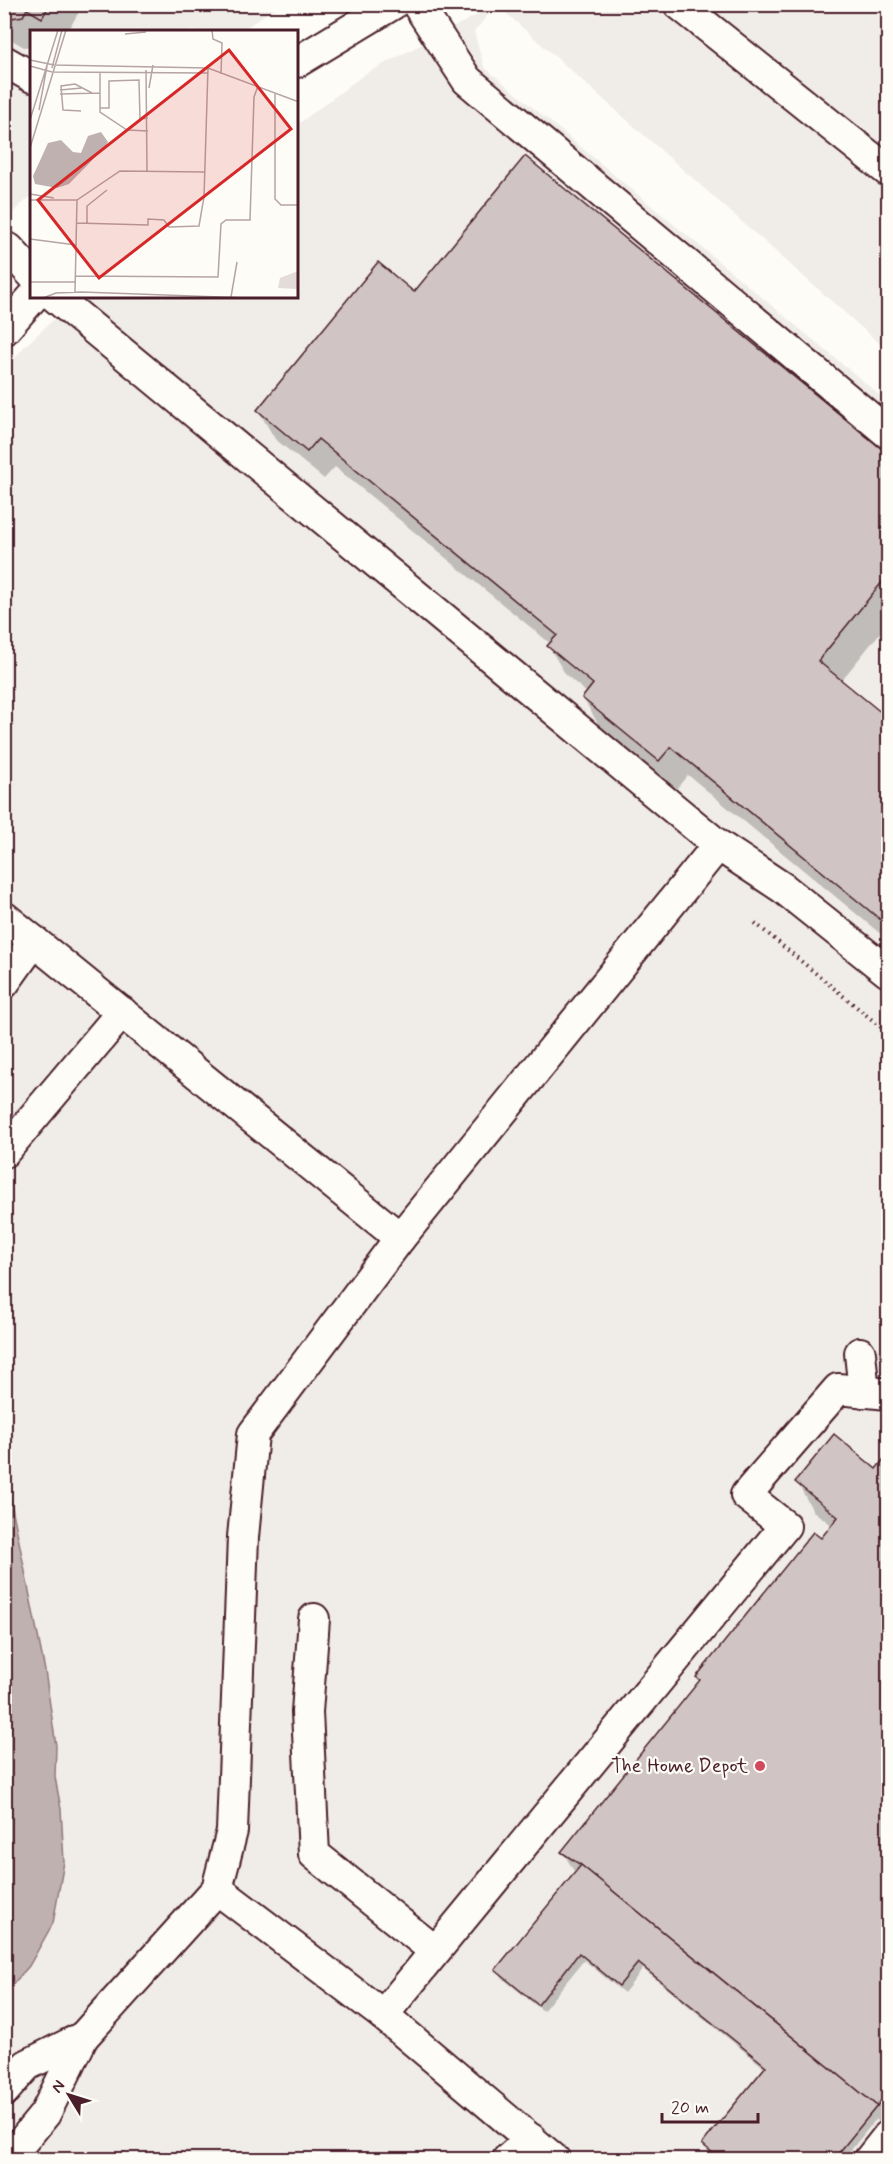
<svg xmlns="http://www.w3.org/2000/svg" width="893" height="2164" viewBox="0 0 893 2164" font-family="Mynerve,sans-serif">
  <style>
    .built { fill: #f0ece8 }
    .water { fill: #c0b1b1; stroke: #91777b; stroke-width: 1.5 }
    .shadow { fill: #0003 }
    .building { fill: #d0c5c4; stroke: #4a1f2b; stroke-width: 1.5 }
    .lines { fill: none; stroke-linecap: round; stroke-linejoin: round }
    .minor-casing { stroke: #4a1f2b; stroke-width: 34 }
    .path { stroke: #4a1f2b; stroke-width: 4; stroke-dasharray: 1.5 4.5; stroke-linecap: butt }
    .minor { stroke: #fdfcf7; stroke-width: 30 }
    .poi-dot { fill: #d1495b; stroke: #fdfcf7; stroke-width: 2 }
    .labels { text-anchor: middle; dominant-baseline: central; stroke-width: 4.5; stroke-linejoin: round; paint-order: stroke }
    .poi-label { font-size: 20px; fill: #4a1f2b; stroke: #fdfcf7; text-anchor: end }
    .inset-road { fill: none; stroke: #b5a4a5; stroke-width: 1.5 }
    .view { fill: #d62828; fill-opacity: 0.15; stroke: #d62828; stroke-width: 3 }
    .inset-edge { fill: none; stroke: #4a1f2b; stroke-width: 3 }
  </style>
  <rect width="100%" height="100%" fill="#fdfcf7"/>
  <filter id="ink" filterUnits="userSpaceOnUse"><feTurbulence type="fractalNoise" baseFrequency=".0167" numOctaves="2"/><feDisplacementMap in="SourceGraphic" scale="12" xChannelSelector="R" yChannelSelector="G"/><feConvolveMatrix kernelMatrix="1 2 1 2 8 2 1 2 1" color-interpolation-filters="sRGB"/></filter>
  <g filter="url(#ink)">
    <g class="built">
      <polygon points="5,5 279,5 241,31 32,32 31,196 5,219"/>
      <polygon points="496,5 474,32 484,67 888,402 888,2159 5,2160 5,370 25,346 78,297 297,297 297,125 365,74"/>
      <polygon points="497,5 888,5 888,351"/>
    </g>
    <polygon class="water" points="5,1453 6,1477 45,1671 56,1746 55,1777 61,1809 64,1862 53,1923 29,1966 5,1993"/>
    <g class="shadow">
      <polygon points="4,4 79,4 77,8 79,12 67,32 32,32 32,46 24,47 12,40 4,27"/>
      <polygon points="525,158 888,456 888,623 841,681 888,720 888,940 688,775 676,789 600,727 583,698 587,693 566,675 549,647 551,644 335,467 324,479 275,439 258,410 415,294"/>
      <polygon points="888,1456 888,2130 876,2119 843,2160 718,2160 704,2144 766,2069 643,1969 624,1993 584,1960 543,2011 502,1978 497,1970 576,1875 563,1852 833,1526 813,1511 797,1482 877,1471"/>
    </g>
    <g class="building">
      <polygon points="4,4 50,4 42,18 27,9 23,16 6,19"/>
      <polygon points="525,156 888,454 888,575 818,661 888,718 888,926 671,747 659,761 582,698 593,684 547,646 557,635 318,439 307,452 257,410 378,262 414,292"/>
      <polygon points="834,1434 876,1469 888,1454 888,2091 877,2106 581,1865 561,1852 700,1680 696,1677 813,1532 821,1538 838,1517 795,1482"/>
      <polygon points="581,1865 877,2106 833,2160 721,2160 702,2144 766,2066 638,1963 619,1986 579,1953 538,2005 495,1970"/>
    </g>
    <g class="lines">
      <defs>
        <g id="minor">
          <polyline points="417,4 467,80 888,433"/>
          <polyline points="679,4 888,171"/>
          <polyline points="4,61 32,77"/>
          <polyline points="297,62 393,4"/>
          <polyline points="9,249 32,274"/>
          <polyline points="55,297 718,845 783,888 888,972"/>
          <polyline points="4,330 33,297"/>
          <polyline points="4,917 400,1238"/>
          <polyline points="4,983 34,941"/>
          <polyline points="4,1152 122,1012"/>
          <polyline points="860,1353 864,1392"/>
          <polyline points="314,1619 307,1712 314,1854 435,1951"/>
          <polyline points="217,1889 383,2015 555,2160"/>
          <polyline points="383,2015 785,1526 746,1495 838,1389 888,1394"/>
          <polyline points="4,2091 27,2065 83,2037"/>
          <polyline points="7,2160 45,2114 83,2037 217,1889 232,1831 243,1537 253,1434 400,1238 718,845"/>
          <polyline points="507,2160 531,2139"/>
          <polyline points="869,2160 888,2136"/>
        </g>
      </defs>
      <use href="#minor" class="minor-casing"/>
      <polyline class="path" points="755,923 888,1033"/>
      <use href="#minor" class="minor"/>
    </g>
  </g>
  <circle class="poi-dot" cx="760" cy="1766" r="6"/>
  <g class="labels">
    <g class="poi-label">
      <text x="748" y="1766">The Home Depot</text>
    </g>
  </g>
  <g transform="translate(30 30)">
    <rect width="268" height="268" fill="#fdfcf7"/>
    <path d="M268,241V259L248,258L250,248Z" fill="#e3dcda"/>
    <path d="M71,102L78,112L75,117L39,154L27,158L5,154L3,146L18,113L31,110L43,122L51,123L58,106Z" fill="#c0b1b1"/>
    <path class="inset-road" d="M182,0L183,9L192,13L191,44M95,4L116,2M0,30L24,35L178,38L269,72M0,36L22,42L178,43M22,38L32,0M116,40L117,141M70,42V82L97,100L118,101M119,58L123,35M30,60L52,58M30,64L70,63M245,64V169L251,175H269M70,78H79V51L109,50L110,89L118,88M9,80L17,36M51,81L33,80L31,56L45,54L62,63M0,90L28,0M0,118L36,0M0,164L24,168M0,170H47L90,141L174,142M47,193L118,195V189L134,190L139,197L169,196L174,167L178,38M57,193V176L77,160M0,209L46,215M45,246L188,247L191,194L196,190H220L224,67L228,56M0,252H45M45,262L47,170M201,267L207,232M13,268L26,263L52,262L218,268"/>
    <path class="view" d="M199,20L261,99L69,248L8,170Z"/>
    <rect width="268" height="268" class="inset-edge"/>
  </g>
  <rect width="893" height="2164" fill="none" stroke="#fdfcf7" stroke-width="24"/>
  <rect x="12" y="12" width="869" height="2140" fill="none" stroke="#4a1f2b" stroke-width="2" filter="url(#ink)"/>
  <g transform="translate(69 2095) rotate(308)" stroke="#fdfcf7" stroke-width="4.5" paint-order="stroke">
  <path d="M0-4.5L10 22L0 15L-10 22Z" fill="#4a1f2b"/>
  <text y="-9" font-size="16" font-weight="bold" text-anchor="middle" fill="#4a1f2b">N</text>
  </g>
  <path d="M662 2113v9h96v-9" fill="none" stroke="#4a1f2b" stroke-width="3"/>
  <text x="671" y="2113" font-size="18" fill="#4a1f2b" stroke="#fdfcf7" stroke-width="4.5" paint-order="stroke">20 m</text>
</svg>
